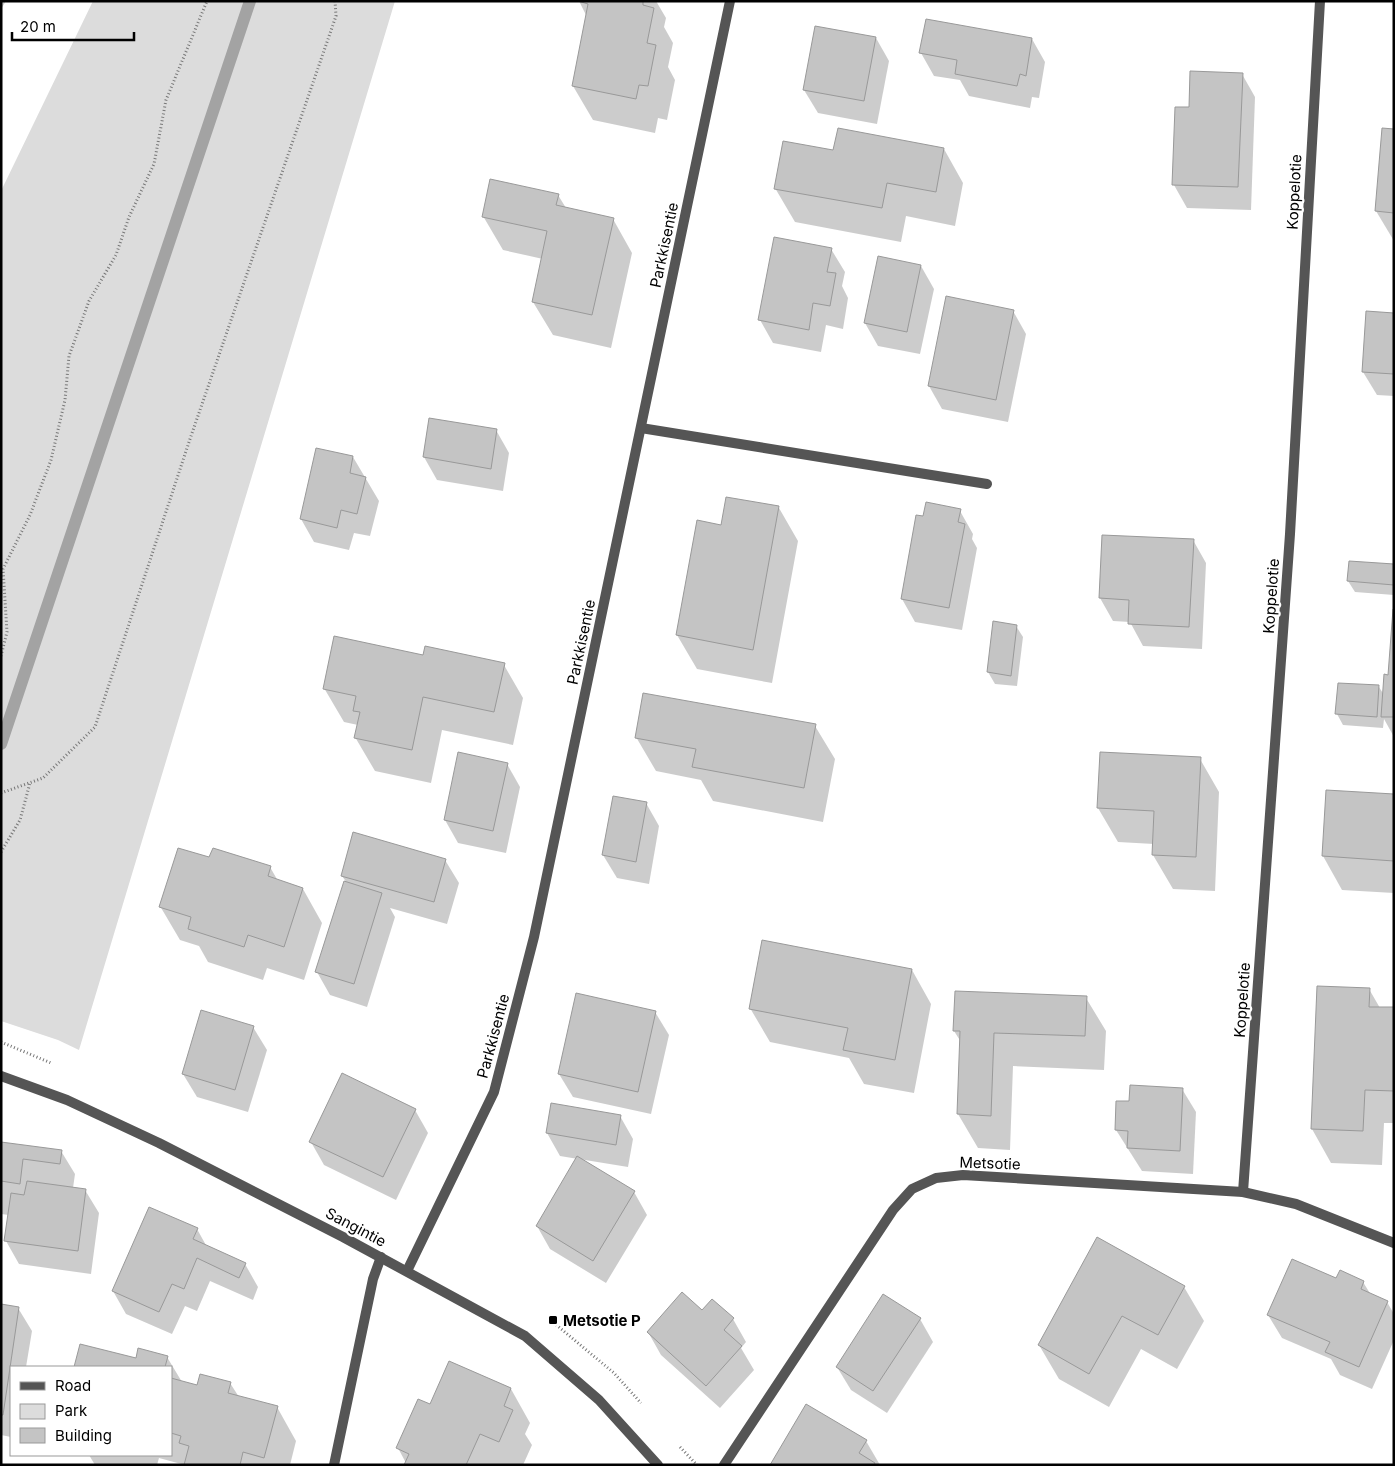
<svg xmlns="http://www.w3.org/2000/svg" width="1395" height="1466" viewBox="0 0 1395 1466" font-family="Inter,sans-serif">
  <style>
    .green { fill: #dcdcdc }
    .shadow { fill: #0003 }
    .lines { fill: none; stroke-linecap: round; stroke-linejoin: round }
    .stream { stroke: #a3a3a3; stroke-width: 12 }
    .building { fill: #c4c4c4; stroke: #999 }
    .path { stroke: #777; stroke-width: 3; stroke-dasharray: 1 2.5; stroke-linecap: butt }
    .service { stroke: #555; stroke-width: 10 }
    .minor { stroke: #555; stroke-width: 10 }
    .tertiary { stroke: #555; stroke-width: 10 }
    .poi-dot { fill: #000; stroke: #fff; stroke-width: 2 }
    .labels { text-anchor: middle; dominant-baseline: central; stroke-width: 4.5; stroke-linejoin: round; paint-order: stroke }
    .street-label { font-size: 15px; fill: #000; stroke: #fff }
    .poi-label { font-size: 15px; font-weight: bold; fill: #000; stroke: #fff; text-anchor: start }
  </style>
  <rect width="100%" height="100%" fill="#fff"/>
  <polygon class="green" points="93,1 395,1 79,1050 58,1040 1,1021 1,191"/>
  <g class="shadow">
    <polygon points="1,1 6,1 1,9"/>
    <polygon points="579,1 656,1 666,18 664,27 673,43 668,67 675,80 667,120 658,118 655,133 593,120 573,86 587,17"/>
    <polygon points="876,38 889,61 877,124 818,113 804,90"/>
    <polygon points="1032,39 1045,62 1039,98 1032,97 1030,108 969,96 960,80 934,76 921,53"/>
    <polygon points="1242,74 1255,97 1251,210 1187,208 1174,185 1190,109"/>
    <polygon points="1394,130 1394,241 1376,211"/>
    <polygon points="944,149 963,183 955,226 906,216 901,242 795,222 775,188 834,152"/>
    <polygon points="558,195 566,208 613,219 632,253 611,348 553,335 533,302 543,259 503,250 483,216"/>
    <polygon points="831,249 845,272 842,286 848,298 843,329 826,325 821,352 773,343 760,320"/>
    <polygon points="921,266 934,289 920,354 878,346 865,323"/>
    <polygon points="1013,311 1026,334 1008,422 942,409 929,386"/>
    <polygon points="1394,314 1394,396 1377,395 1363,372"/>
    <polygon points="496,430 509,453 503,491 437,480 424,457"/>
    <polygon points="353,457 379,501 370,536 354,533 349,550 314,542 301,519"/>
    <polygon points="779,508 798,541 772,683 697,669 677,635 698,522 722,526"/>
    <polygon points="960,511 973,534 972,539 977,548 962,630 915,622 902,599 924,518"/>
    <polygon points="1193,540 1206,563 1202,649 1143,646 1130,622 1113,621 1100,598"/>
    <polygon points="1394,565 1394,595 1355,592 1348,581"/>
    <polygon points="1394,614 1394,737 1384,719 1383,728 1343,725 1337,714 1339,684 1379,687 1384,695 1390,676"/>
    <polygon points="994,623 1016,626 1023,637 1017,686 995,684 988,672"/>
    <polygon points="424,656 504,665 523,698 513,745 442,730 431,783 375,771 355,737 358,725 344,722 324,688"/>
    <polygon points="815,726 835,759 823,822 713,801 701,780 656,771 636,737"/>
    <polygon points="1200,759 1219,792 1215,891 1173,889 1153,855 1154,844 1118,842 1098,808"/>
    <polygon points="507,764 520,787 506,853 458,843 445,820"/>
    <polygon points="1394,796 1394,893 1342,890 1323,856"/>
    <polygon points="646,803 659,826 649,884 617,878 603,855"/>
    <polygon points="210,859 270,867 278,881 303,889 322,923 304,980 267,968 263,980 208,962 199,946 180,940 160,906"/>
    <polygon points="445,860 459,883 447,924 390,908 395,917 367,1007 330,995 317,972 347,883 342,876"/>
    <polygon points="912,970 931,1004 914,1093 864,1084 849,1058 770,1042 750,1008"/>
    <polygon points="1369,989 1380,1008 1394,1009 1394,1123 1384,1123 1382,1165 1331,1163 1312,1129"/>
    <polygon points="1086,998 1106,1031 1104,1070 1013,1066 1010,1150 978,1148 958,1114 961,1042 954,1031"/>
    <polygon points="655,1012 669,1035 651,1114 573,1097 559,1074"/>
    <polygon points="253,1027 267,1050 248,1112 197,1097 183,1074"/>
    <polygon points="1182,1089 1196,1112 1193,1174 1142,1171 1116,1130 1131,1102"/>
    <polygon points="415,1110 428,1133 396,1200 324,1165 311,1142"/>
    <polygon points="620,1116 633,1139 628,1167 579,1159 634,1192 647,1215 606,1283 550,1249 537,1226 578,1159 560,1156 547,1133"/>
    <polygon points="1,1143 61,1151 75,1174 73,1188 85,1190 99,1213 91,1274 19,1264 6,1241 9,1215 1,1214"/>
    <polygon points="197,1229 207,1247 245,1264 258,1287 253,1300 210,1281 197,1311 185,1306 172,1334 126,1314 113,1291"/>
    <polygon points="1337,1280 1363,1282 1371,1295 1387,1302 1394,1314 1394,1340 1372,1389 1340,1375 1331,1359 1282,1338 1268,1315"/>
    <polygon points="1184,1287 1204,1321 1177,1369 1141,1349 1109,1407 1059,1379 1039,1345"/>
    <polygon points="1,1306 18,1308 32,1331 26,1367 11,1367 11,1437 1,1435"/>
    <polygon points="702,1312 733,1319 746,1342 741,1348 754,1370 720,1408 661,1355 648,1332"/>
    <polygon points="920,1319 933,1342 887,1413 851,1390 837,1367"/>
    <polygon points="81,1346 137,1360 167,1357 182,1382 198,1386 230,1383 239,1397 277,1407 296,1441 290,1465 185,1465 159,1458 157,1465 95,1465 89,1455 171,1455 171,1367 75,1367"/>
    <polygon points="450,1362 511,1389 530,1423 525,1434 532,1445 523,1465 405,1465 406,1463 398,1448 430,1406"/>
    <polygon points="866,1441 880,1465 772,1465"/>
  </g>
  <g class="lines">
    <polyline class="stream" points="1,744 250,1"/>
  </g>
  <g class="building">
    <polygon points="578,1 643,1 643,5 654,8 647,43 656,45 648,86 639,85 636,99 572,86 588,4"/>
    <polygon points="926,19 1032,38 1026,76 1020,74 1017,86 955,74 957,60 919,53"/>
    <polygon points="815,26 876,37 864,101 803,90"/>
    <polygon points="1190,71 1243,73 1238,187 1172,185 1175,107 1189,107"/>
    <polygon points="838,128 944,148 936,192 887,183 882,208 774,189 783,141 833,150"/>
    <polygon points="1382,128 1394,129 1394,213 1375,211"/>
    <polygon points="490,179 559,194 556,205 614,218 592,315 532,302 547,231 482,217"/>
    <polygon points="774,237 832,248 827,272 836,273 830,306 813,303 809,330 758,320"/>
    <polygon points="878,256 921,265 907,332 864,323"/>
    <polygon points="946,296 1014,310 996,400 928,386"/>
    <polygon points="1366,311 1394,313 1394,374 1362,372"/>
    <polygon points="429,418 497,429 491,469 423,457"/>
    <polygon points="316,448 353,456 350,473 366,477 357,514 341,510 337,528 300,519"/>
    <polygon points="726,497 779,506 753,650 676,635 697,520 721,525"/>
    <polygon points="926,502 961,509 958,522 965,524 949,608 901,599 916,515 923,516"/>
    <polygon points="1102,535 1194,539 1189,627 1128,624 1129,600 1099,598"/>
    <polygon points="1349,561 1394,564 1394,585 1347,581"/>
    <polygon points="1393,609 1394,610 1394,717 1381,717 1384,674 1388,675"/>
    <polygon points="993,621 1017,625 1011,676 987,672"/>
    <polygon points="334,636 423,655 425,646 505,663 494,712 423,697 412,750 354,738 360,712 353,711 356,696 323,689"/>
    <polygon points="1338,683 1379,685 1377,717 1335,714"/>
    <polygon points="643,693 816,724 804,788 692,767 696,749 635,738"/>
    <polygon points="458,752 508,763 493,831 444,820"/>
    <polygon points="1100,752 1201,757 1196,857 1152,855 1154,811 1097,808"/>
    <polygon points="1326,790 1394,794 1394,861 1322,856"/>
    <polygon points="613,796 647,802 636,862 602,855"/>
    <polygon points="353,832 446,859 434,902 341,876"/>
    <polygon points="178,848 209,857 213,848 271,866 268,876 303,888 284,947 248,935 244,947 188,929 191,917 159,907"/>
    <polygon points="344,881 382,893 354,984 315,972"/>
    <polygon points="762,940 912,969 895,1060 843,1050 848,1028 749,1009"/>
    <polygon points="1317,986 1370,988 1369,1007 1394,1007 1394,1091 1365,1090 1363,1131 1311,1129"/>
    <polygon points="955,991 1087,996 1085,1036 994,1033 991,1116 957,1114 960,1031 953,1031"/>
    <polygon points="576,993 656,1011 638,1092 558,1074"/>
    <polygon points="201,1010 254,1026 235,1090 182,1074"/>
    <polygon points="342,1073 416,1109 383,1177 309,1142"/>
    <polygon points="1130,1085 1183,1088 1180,1151 1127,1148 1128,1131 1115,1130 1116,1101 1129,1101"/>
    <polygon points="551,1103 621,1115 616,1145 546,1133"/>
    <polygon points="1,1142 62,1150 60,1164 23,1159 20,1184 1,1181"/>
    <polygon points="577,1156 635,1191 593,1261 536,1226"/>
    <polygon points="27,1181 86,1189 78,1251 4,1241 11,1193 24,1195"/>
    <polygon points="149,1207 198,1228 193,1239 246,1263 239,1278 197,1258 184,1289 172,1284 159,1312 112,1291"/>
    <polygon points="1097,1237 1185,1286 1158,1335 1122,1316 1089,1374 1038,1345"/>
    <polygon points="1292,1259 1336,1278 1340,1270 1364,1281 1361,1289 1388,1301 1359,1367 1325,1352 1330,1342 1267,1315"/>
    <polygon points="682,1292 702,1310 712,1299 734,1318 724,1330 742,1346 706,1386 647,1332"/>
    <polygon points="883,1294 921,1318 873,1391 836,1367"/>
    <polygon points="1,1304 19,1307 3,1415 1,1415"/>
    <polygon points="80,1344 136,1358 138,1348 168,1356 165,1367 74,1367"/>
    <polygon points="449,1361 511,1388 504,1406 513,1410 499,1442 480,1434 466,1465 404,1465 409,1454 396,1448 418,1399 430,1404"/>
    <polygon points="200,1374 231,1382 228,1393 278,1406 264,1458 243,1452 240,1465 184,1465 189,1446 179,1443 181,1436 171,1433 171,1378 197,1385"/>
    <polygon points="806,1404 867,1440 859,1453 875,1463 874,1465 770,1465"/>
  </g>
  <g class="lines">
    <g class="path">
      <polyline points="1,656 7,632 3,569 30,515 51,460 65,400 69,356 89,301 116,255 129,217 154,164 166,100 207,1"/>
      <polyline points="1,793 43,778 95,727 190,439 336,16 335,1"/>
      <polyline points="1,852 20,820 30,783"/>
      <polyline points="1,1042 51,1063"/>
      <polyline points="548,1318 614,1373 641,1403"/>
      <polyline points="680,1447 697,1465"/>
    </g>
    <polyline class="service" points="641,428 987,484"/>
    <g class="minor">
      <polyline points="1243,1192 1290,534 1320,1"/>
      <polyline points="407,1271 494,1092 534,937 730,1"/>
      <polyline points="334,1465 373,1279 381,1257"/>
      <polyline points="724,1465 893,1210 912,1189 936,1178 963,1175 1243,1192 1296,1204 1394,1243"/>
    </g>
    <polyline class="tertiary" points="1,1076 67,1100 159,1143 343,1237 525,1336 599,1400 658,1465"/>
  </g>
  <rect class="poi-dot" x="548" y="1315" width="10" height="10" rx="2.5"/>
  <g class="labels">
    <g class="street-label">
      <text transform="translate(1294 192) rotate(-87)">Koppelotie</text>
      <text transform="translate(664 245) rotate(-78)">Parkkisentie</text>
      <text transform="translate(1271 596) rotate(-86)">Koppelotie</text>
      <text transform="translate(581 642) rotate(-78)">Parkkisentie</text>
      <text transform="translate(1242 1000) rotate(-86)">Koppelotie</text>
      <text transform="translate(493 1036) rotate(-75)">Parkkisentie</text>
      <text transform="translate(990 1163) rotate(2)">Metsotie</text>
      <text transform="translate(356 1227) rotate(28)">Sangintie</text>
    </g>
    <g class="poi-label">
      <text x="563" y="1320">Metsotie P</text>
    </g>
  </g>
  <rect width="1395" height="1466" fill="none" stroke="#000000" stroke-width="5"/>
  <rect x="10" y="1366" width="162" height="90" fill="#ffffff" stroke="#999999"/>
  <rect x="20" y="1382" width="25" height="8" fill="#555555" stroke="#999999"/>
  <text x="55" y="1391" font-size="15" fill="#000000">Road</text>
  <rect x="20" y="1404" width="25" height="15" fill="#dcdcdc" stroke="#999999"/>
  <text x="55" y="1416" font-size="15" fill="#000000">Park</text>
  <rect x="20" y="1428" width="25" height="15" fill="#c4c4c4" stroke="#999999"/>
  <text x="55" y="1441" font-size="15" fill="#000000">Building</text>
  <path d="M12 32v8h122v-8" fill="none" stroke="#000000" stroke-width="2.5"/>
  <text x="20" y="32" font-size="15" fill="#000000" stroke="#ffffff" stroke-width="4" paint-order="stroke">20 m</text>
</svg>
